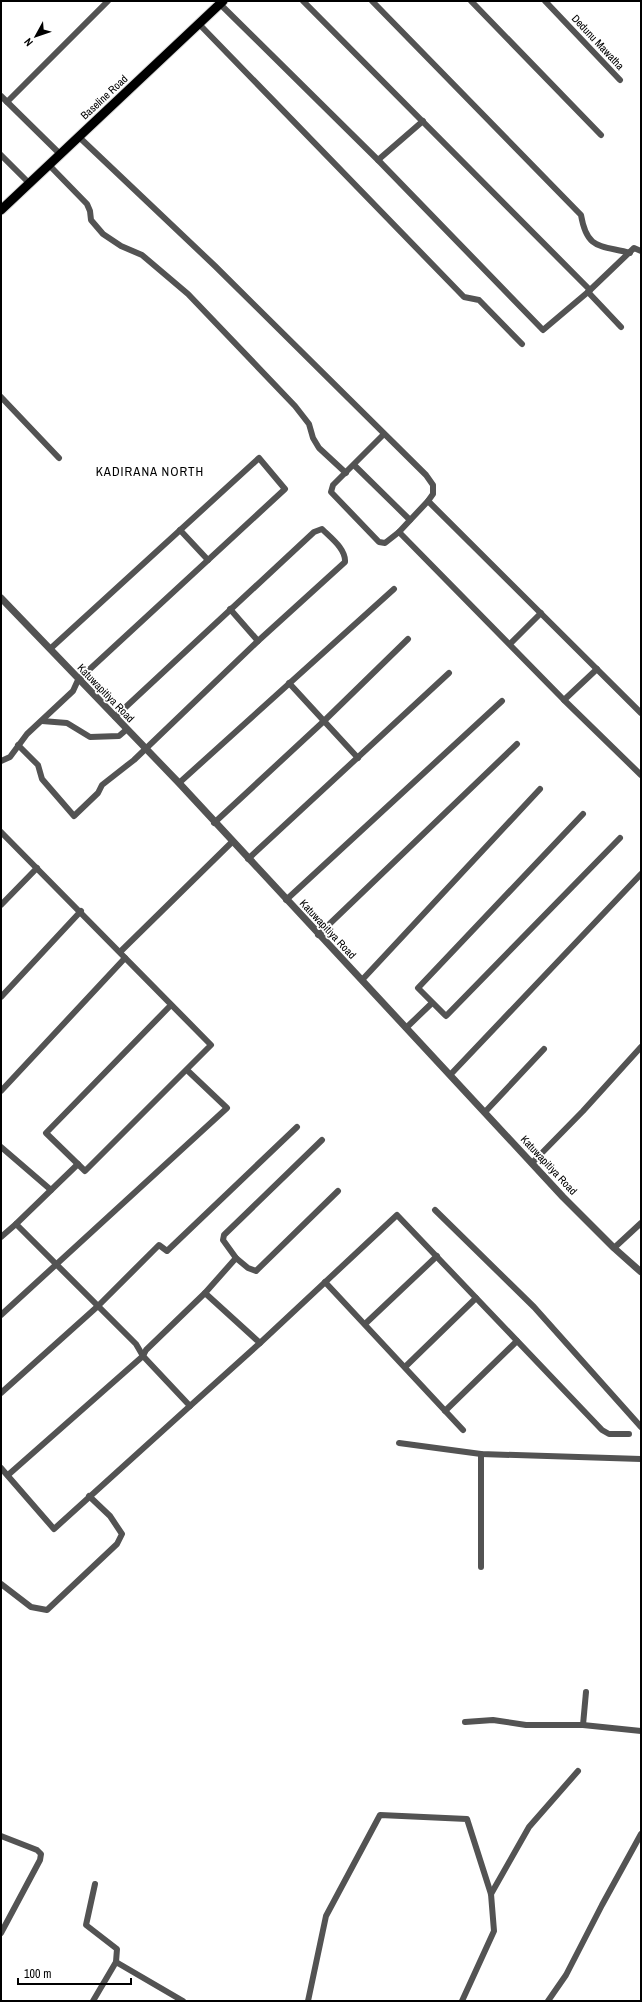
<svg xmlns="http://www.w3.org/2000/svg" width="642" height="2002" viewBox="0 0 642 2002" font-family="'Archivo Narrow',sans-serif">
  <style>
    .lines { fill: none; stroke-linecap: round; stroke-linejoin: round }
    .primary-casing { stroke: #dbdbdb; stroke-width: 11 }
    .minor { stroke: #535353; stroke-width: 6 }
    .tertiary { stroke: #535353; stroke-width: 7 }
    .primary { stroke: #000; stroke-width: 9 }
    .labels { text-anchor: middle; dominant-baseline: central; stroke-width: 3.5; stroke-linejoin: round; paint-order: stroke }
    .street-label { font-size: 11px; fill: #000; stroke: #fff }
    .quarter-label { font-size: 13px; letter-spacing: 1px; fill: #000; stroke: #fff }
  </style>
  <rect width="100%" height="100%" fill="#fff"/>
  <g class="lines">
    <defs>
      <polyline id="primary" points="1,210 223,1"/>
    </defs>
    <use href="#primary" class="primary-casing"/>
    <g class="minor">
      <polyline points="303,1 590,290"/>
      <path d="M372,1L581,215C587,250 600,245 630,253"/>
      <polyline points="471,1 601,135"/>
      <polyline points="545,1 620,80"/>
      <polyline points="220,4 378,160 543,330 588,292 634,248 641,251"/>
      <polyline points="199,24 464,297 479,300 522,344"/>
      <polyline points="1,96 60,154"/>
      <polyline points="7,102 108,1"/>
      <polyline points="79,137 215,266 426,475 433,485 433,494 428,501 399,532 564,700 641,775"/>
      <polyline points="1,155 29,183"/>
      <polyline points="378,160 423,121"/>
      <polyline points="49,165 87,204 90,211 91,220 103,234 121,246 142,255 188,294 295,406 309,424 313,438 319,448 346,473"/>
      <polyline points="588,292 621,327"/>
      <polyline points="1,397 59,458"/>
      <polyline points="384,434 333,485 331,492 379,542 385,543 399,532"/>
      <polyline points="354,465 410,520"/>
      <polyline points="428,501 641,713"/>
      <polyline points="180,530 208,560"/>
      <polyline points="230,609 258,641"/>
      <polyline points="510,644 541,613"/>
      <polyline points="289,683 358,758"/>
      <polyline points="564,700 597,669"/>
      <polyline points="42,721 67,723 90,737 119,736 126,730"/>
      <path d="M18,745L38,765L42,779L74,816L98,793L102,785L134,760L258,641L345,562C346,549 331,538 322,529L314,532L115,717"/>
      <polyline points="1,761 10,757 27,734 73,691 78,680 285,489 259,458 50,649"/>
      <polyline points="179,783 394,589"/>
      <polyline points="583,814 418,988 446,1016 620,838"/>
      <polyline points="214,823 324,721 408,639"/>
      <polyline points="1,832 211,1045 85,1171 46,1133 171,1005"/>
      <polyline points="248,859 449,673"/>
      <polyline points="286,900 502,701"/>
      <polyline points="1,905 37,868"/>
      <polyline points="318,935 517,744"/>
      <polyline points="120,952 232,842"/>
      <polyline points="362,980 540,789"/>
      <polyline points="1,997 81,911"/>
      <polyline points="406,1028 432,1003"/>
      <polyline points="451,1074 641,874"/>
      <polyline points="1,1091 125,958"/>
      <polyline points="485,1112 544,1049"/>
      <polyline points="1,1147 51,1190"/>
      <polyline points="532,1163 583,1111 641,1047"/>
      <polyline points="435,1210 534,1307 641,1427"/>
      <polyline points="1,1237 16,1224"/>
      <polyline points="614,1248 641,1223"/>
      <polyline points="236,1258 223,1240 224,1235 322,1140"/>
      <polyline points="325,1282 463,1430"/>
      <polyline points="1,1315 227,1108 187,1070"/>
      <polyline points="365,1324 437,1256"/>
      <polyline points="260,1343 397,1215 602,1430 609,1434 629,1434"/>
      <polyline points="405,1367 476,1298"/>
      <polyline points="1,1393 98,1306 159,1245 167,1251 297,1127"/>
      <polyline points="190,1406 260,1343 205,1293"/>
      <polyline points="445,1411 517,1341"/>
      <polyline points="399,1443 481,1454 641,1459"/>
      <polyline points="1,1468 54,1529 190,1406 143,1356 136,1344 16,1224 78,1164"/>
      <polyline points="8,1475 143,1356 146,1350 205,1293 236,1258 248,1268 256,1271 338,1191"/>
      <polyline points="481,1567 481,1454"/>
      <polyline points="1,1584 31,1607 47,1610 117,1544 122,1534 110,1516 89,1496"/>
      <polyline points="465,1722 493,1720 526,1725 583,1725 641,1731"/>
      <polyline points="583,1725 586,1692"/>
      <polyline points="1,1836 37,1850 41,1854 40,1860 1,1933"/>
      <polyline points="95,1884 86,1925 117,1949 116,1962"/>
      <polyline points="491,1894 529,1827 578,1771"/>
      <polyline points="93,2001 116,1962 183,2001"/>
      <polyline points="308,2001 326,1916 380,1815 467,1819 491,1894 494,1931 462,2001"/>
      <polyline points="548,2001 566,1975 602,1905 641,1834"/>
    </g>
    <polyline class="tertiary" points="1,598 179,783 563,1197 614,1248 641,1272"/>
    <use href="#primary" class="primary"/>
  </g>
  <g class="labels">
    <g class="street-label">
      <text transform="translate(598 42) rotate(47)">Dedunu Mawatha</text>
      <text transform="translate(104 97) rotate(-43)">Baseline Road</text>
      <text transform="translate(106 693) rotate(46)">Katuwapitiya Road</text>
      <text transform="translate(328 929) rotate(47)">Katuwapitiya Road</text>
      <text transform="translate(549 1165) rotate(47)">Katuwapitiya Road</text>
    </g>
    <g class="quarter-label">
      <text x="150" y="471">KADIRANA NORTH</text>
    </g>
  </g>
  <rect width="642" height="2002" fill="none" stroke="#000000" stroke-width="4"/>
  <g transform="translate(36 36) rotate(230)" stroke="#ffffff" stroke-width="3" paint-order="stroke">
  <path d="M0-3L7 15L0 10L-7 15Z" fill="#000000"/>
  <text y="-6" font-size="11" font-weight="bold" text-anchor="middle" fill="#000000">N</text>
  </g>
  <path d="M18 1978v6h113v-6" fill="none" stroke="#000000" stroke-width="2"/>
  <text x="24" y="1978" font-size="12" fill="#000000" stroke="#ffffff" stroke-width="3" paint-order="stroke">100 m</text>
</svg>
